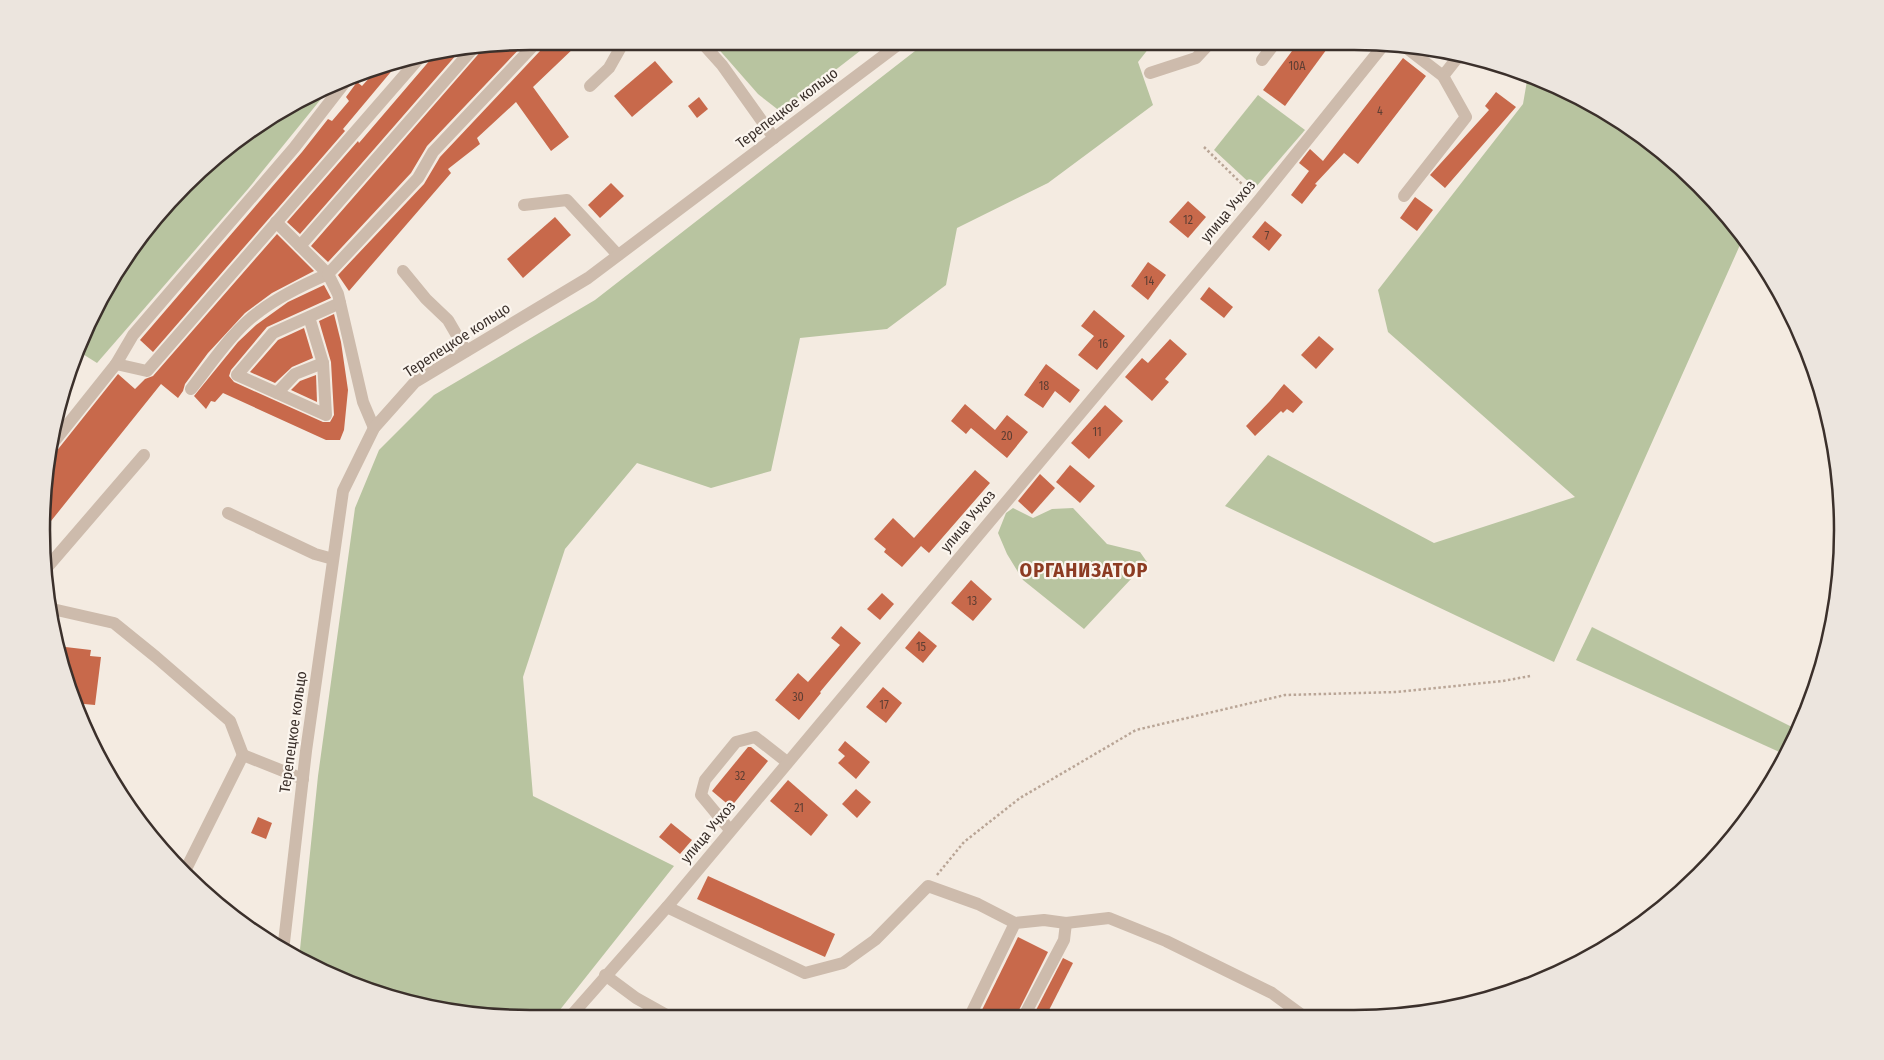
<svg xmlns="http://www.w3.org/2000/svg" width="1884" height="1060" viewBox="0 0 1884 1060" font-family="'Fira Sans Condensed',sans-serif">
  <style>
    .green { fill: #b8c4a0 }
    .building { fill: #c8694b }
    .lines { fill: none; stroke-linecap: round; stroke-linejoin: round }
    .path { stroke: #b9a596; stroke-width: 2.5; stroke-dasharray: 2.5 2.5; stroke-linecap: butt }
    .minor { stroke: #cdbbac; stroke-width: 12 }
    .labels { text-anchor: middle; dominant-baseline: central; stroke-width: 4.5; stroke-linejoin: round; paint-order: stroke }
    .number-label { font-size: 12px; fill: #5e3e33 }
    .street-label { font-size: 15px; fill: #3b302b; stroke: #fbf5ee }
    .district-label { font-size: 20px; font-weight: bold; letter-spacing: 1px; fill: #8c3b22; stroke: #fbf5ee }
    .rim { fill: none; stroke: #3b302b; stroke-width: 2.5 }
  </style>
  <rect width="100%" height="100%" fill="#f4ebe1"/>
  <g class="green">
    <polygon points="1153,43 1138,62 1153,105 1048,183 957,228 946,285 887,329 800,338 771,471 711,488 637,463 565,549 523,677 533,796 674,866 559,1011 587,1017 498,1018 403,1002 299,959 318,776 355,508 379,450 434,395 595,300 924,44"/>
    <polygon points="869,44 781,112 758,94 715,45"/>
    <polygon points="1528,75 1599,107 1676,163 1744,236 1554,662 1225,506 1268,455 1434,543 1575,497 1388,332 1378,290 1523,104"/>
    <polygon points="334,83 248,189 97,363 78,351 92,314 124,258 184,185 233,142 314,92"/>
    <polygon points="1258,95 1305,130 1255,188 1214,150"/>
    <polygon points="1013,508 1033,518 1052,509 1073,508 1107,544 1140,552 1147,562 1084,629 1023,580 1007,554 998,533 1006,513"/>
    <polygon points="1592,627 1798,730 1786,755 1576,660"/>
  </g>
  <g class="building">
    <polygon points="1332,42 1285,106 1263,90 1298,43"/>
    <polygon points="484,45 523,45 427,146 411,173 328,262 311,246 482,50"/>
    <polygon points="542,45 577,45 533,87 569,137 551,151 516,102 477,138 480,144 448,169 451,173 349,291 338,275 424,184 440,157 540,51"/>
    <polygon points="464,46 300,234 287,222 358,141 359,143 437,52"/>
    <polygon points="1403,58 1426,76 1358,164 1344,153 1315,184 1317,185 1302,204 1291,195 1309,171 1299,163 1310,149 1323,161"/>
    <polygon points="400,61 343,129 345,131 153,352 140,340 302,152 328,119 332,121 349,101 346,97 357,82 362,86 381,65"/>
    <polygon points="655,61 673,82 632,117 614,96"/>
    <polygon points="1496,92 1516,107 1445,188 1430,175 1489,110 1485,106"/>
    <polygon points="699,97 708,109 697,118 688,106"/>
    <polygon points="611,183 624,196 600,218 588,205"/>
    <polygon points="1415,197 1433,210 1417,231 1400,218"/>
    <polygon points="1188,201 1206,217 1188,238 1169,222"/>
    <polygon points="555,217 571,235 523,278 507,259"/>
    <polygon points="1265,221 1282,235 1269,251 1252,237"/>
    <polygon points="277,234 314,271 272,293 245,313 208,353 185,384 183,391 178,398 161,384 43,531 47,459 55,453 118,374 135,389 145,379 153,376"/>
    <polygon points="1148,262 1166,275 1148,300 1131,286"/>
    <polygon points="324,285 331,298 267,327 231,370 229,376 234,382 323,422 330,422 334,415 331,362 319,321 334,314 341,342 348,390 344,430 340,440 326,440 223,393 215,402 211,401 206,409 194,396 238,342 256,325 288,302"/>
    <polygon points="1209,287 1233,307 1224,318 1200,299"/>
    <polygon points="1094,310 1125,336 1097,370 1078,355 1094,336 1081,326"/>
    <polygon points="304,328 313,358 292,367 275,383 250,372 278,340"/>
    <polygon points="1319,336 1334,349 1316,369 1301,355"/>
    <polygon points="1170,339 1187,354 1165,379 1169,382 1152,401 1125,377 1142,358 1148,363"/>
    <polygon points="1046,364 1080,390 1070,403 1055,391 1043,408 1024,395"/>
    <polygon points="316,375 317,402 291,390 300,381"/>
    <polygon points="1284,384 1303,402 1293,413 1287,409 1283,413 1281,411 1255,436 1246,426 1270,401"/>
    <polygon points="965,404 995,430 1007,415 1028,432 1007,458 971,428 966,434 951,421"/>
    <polygon points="1105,405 1123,421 1089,459 1071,443"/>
    <polygon points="1070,465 1095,486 1080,503 1056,482"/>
    <polygon points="975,470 990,483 929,553 921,546 902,567 884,552 886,549 874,539 893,518 914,538"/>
    <polygon points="1040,474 1055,488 1032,514 1018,501"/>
    <polygon points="971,580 992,599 973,621 951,603"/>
    <polygon points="882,593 894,604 880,620 867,609"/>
    <polygon points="841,626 861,643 820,692 821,693 799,720 775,700 798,673 808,682 840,645 831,638"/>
    <polygon points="919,631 937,646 923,663 905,648"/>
    <polygon points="57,646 91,650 90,656 101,657 95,705 84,704 81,722"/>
    <polygon points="883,687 902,703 886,723 866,707"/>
    <polygon points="845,741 870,762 856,779 838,763 845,756 838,750"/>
    <polygon points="748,747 751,747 768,761 731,807 712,791"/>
    <polygon points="788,780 828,815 811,836 770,801"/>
    <polygon points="856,789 871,802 857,818 842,804"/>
    <polygon points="258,817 272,823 266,839 251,833"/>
    <polygon points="671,823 692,840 680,854 659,837"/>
    <polygon points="708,876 835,934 825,957 697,899"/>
    <polygon points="1018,937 1048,952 1016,1016 979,1016"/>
    <polygon points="1063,958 1073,963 1046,1016 1033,1016"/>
  </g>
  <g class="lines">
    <g class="path">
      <polyline points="1204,147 1249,191"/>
      <polyline points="937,875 964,842 1020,798 1136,730 1285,695 1397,692 1503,681 1530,676"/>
    </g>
    <g class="minor">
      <polyline points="704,45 722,65 774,138"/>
      <polyline points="1262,60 1275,43"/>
      <polyline points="1150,73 1196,58 1210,43"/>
      <polyline points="1443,76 1458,57"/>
      <polyline points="590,86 609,68 622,45"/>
      <polyline points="1404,196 1466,117 1443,76 1404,46"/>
      <polyline points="524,205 567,200 618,255"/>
      <polyline points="300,246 476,45"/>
      <polyline points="403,271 426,299 448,320 466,351"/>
      <polyline points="309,317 323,363 326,415 237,375 273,333 340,303"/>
      <polyline points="116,364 133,335 294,148 349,77"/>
      <path d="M191,389C211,364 234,329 260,311C280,296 305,284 328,274L276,222"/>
      <polyline points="277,393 295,374 323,363"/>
      <polyline points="374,428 363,402 338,294 328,274 418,178 433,152 534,45"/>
      <polyline points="49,448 116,364 147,371 421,56"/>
      <polyline points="228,513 315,554 333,559"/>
      <polyline points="44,571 144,455"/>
      <polyline points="48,608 114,623 156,657 230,721 243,755"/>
      <polyline points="730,830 701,795 705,780 736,742 755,737 787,762"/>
      <polyline points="187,867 243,755 303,779"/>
      <polyline points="667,907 805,973 843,963 875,940 928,886 978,904 1015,923"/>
      <polyline points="1066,923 1109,918 1166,941 1272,993 1302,1015"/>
      <polyline points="283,951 306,751 343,491 374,428 415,382 588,278 899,44"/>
      <polyline points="605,975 636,998 670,1017"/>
      <polyline points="970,1016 1015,923 1044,920 1066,923 1064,940 1024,1016"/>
      <polyline points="570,1017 667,907 1259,200 1386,42"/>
    </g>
  </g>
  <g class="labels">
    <g class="number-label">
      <text x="1297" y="66">10А</text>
      <text x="1380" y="111">4</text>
      <text x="1188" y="220">12</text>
      <text x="1267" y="236">7</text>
      <text x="1149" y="281">14</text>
      <text x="1103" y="344">16</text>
      <text x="1044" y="386">18</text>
      <text x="1097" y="432">11</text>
      <text x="1007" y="436">20</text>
      <text x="972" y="601">13</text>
      <text x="921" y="647">15</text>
      <text x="798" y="697">30</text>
      <text x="884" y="705">17</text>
      <text x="740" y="776">32</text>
      <text x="799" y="808">21</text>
    </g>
    <g class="street-label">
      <text transform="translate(787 108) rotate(-37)">Терепецкое кольцо</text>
      <text transform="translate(1228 211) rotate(-50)">улица Учхоз</text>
      <text transform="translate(457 340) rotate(-33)">Терепецкое кольцо</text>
      <text transform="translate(968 521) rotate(-50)">улица Учхоз</text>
      <text transform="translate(293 732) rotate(-82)">Терепецкое кольцо</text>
      <text transform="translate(708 832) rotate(-50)">улица Учхоз</text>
    </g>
    <g class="district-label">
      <text x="1084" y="570">ОРГАНИЗАТОР</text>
    </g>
  </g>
  <path d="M0 0H1884V1060H0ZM530 50H1354A480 480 0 0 1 1834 530V530A480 480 0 0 1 1354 1010H530A480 480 0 0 1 50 530V530A480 480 0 0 1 530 50Z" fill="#ece5de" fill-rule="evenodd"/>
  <path class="rim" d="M530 50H1354A480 480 0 0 1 1834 530V530A480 480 0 0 1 1354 1010H530A480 480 0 0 1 50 530V530A480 480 0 0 1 530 50Z"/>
</svg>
